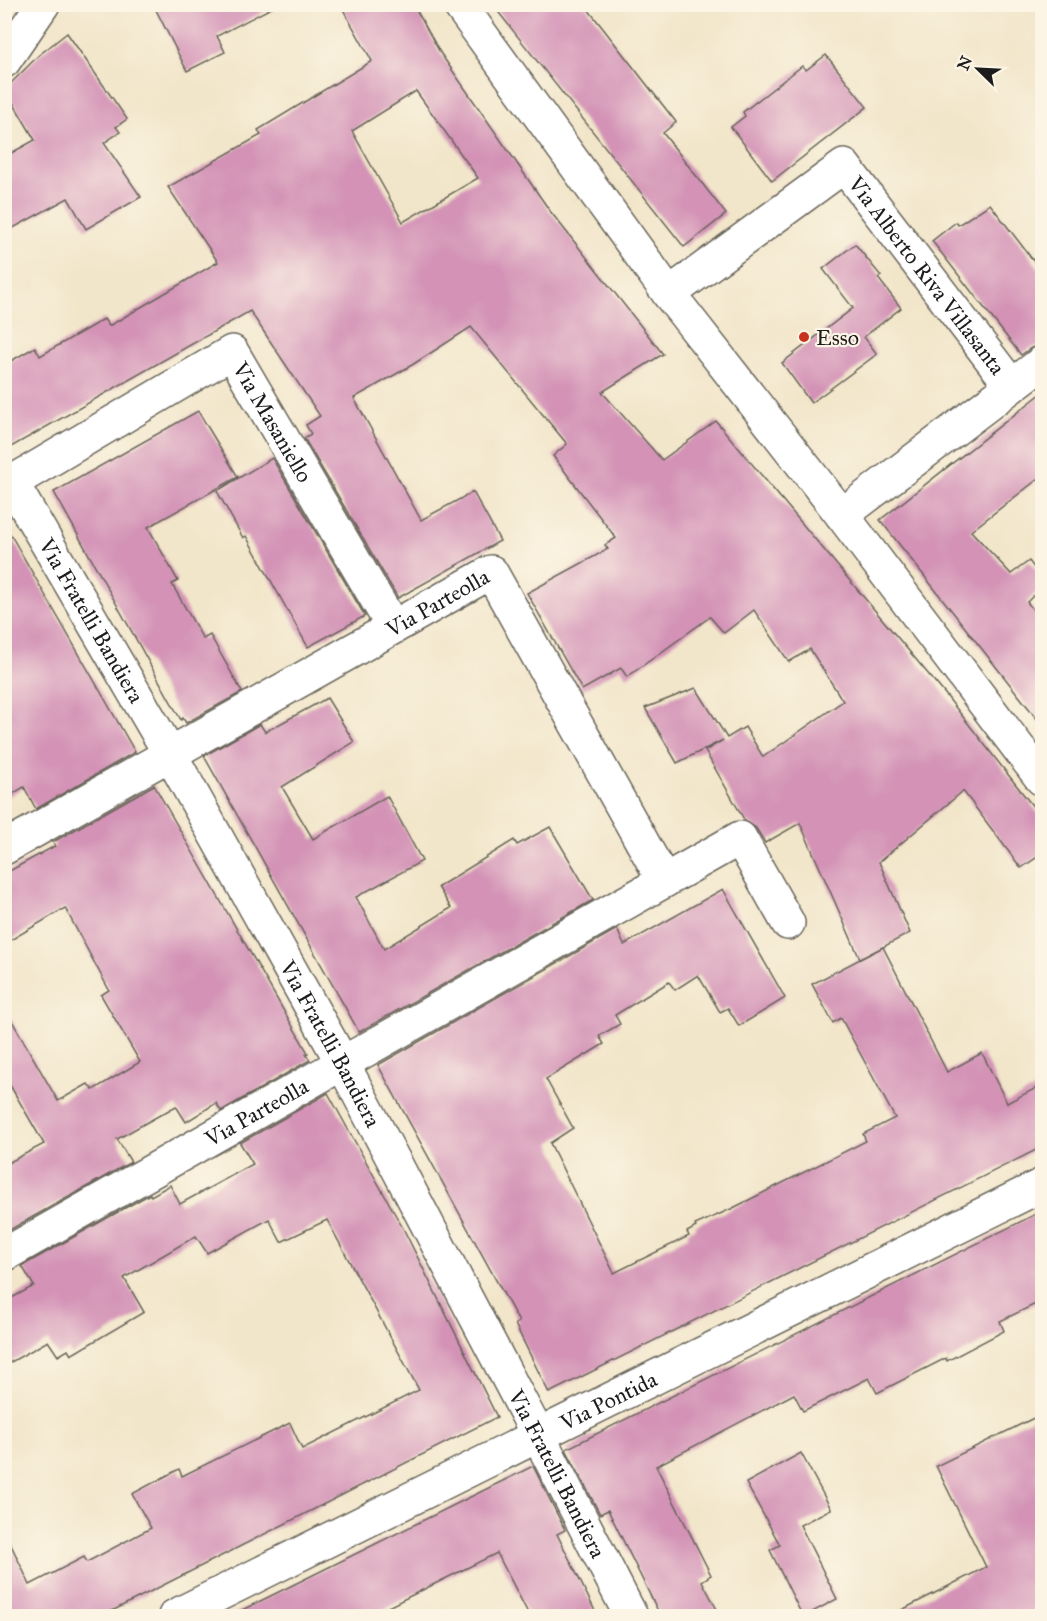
<svg xmlns="http://www.w3.org/2000/svg" width="1047" height="1621" viewBox="0 0 1047 1621" font-family="'IM FELL Great Primer',serif">
  <style>
    .building { fill: #d392b6; fill-rule: evenodd }
    .lines { fill: none; stroke-linecap: round; stroke-linejoin: round }
    .street-casing { stroke: #676359; stroke-width: 36 }
    .secondary-casing { stroke: #676359; stroke-width: 36 }
    .street { stroke: #fff; stroke-width: 33 }
    .secondary { stroke: #fff; stroke-width: 33 }
    .poi-dot { fill: #c8321e; stroke: #fcf5e5; stroke-width: 2 }
    .labels { text-anchor: middle; dominant-baseline: central; stroke-width: 4.5; stroke-linejoin: round; paint-order: stroke }
    .street-label { font-size: 22px; fill: #1c1c1c; stroke: #fcf5e5 }
    .poi-label { font-size: 22px; fill: #1c1c1c; stroke: #fcf5e5; text-anchor: start }
  </style>
  <rect width="100%" height="100%" fill="#fcf5e5"/>
  <filter id="ink" filterUnits="userSpaceOnUse"><feTurbulence type="fractalNoise" baseFrequency=".0167" numOctaves="2"/><feDisplacementMap in="SourceGraphic" scale="12" xChannelSelector="R" yChannelSelector="G"/><feConvolveMatrix kernelMatrix="1 2 1 2 8 2 1 2 1" color-interpolation-filters="sRGB"/></filter>
  <filter id="wash" filterUnits="userSpaceOnUse"><feTurbulence type="fractalNoise" baseFrequency=".008" numOctaves="4" result="noise"/><feDisplacementMap in="SourceGraphic" scale="24" xChannelSelector="R" yChannelSelector="G"/><feGaussianBlur stdDeviation="1.35" result="paint"/><feColorMatrix in="noise" values="0 0 0 0 0 0 0 0 0 0 0 0 0 0 0 0 0 1.4 0 .05"/><feComposite in="paint" operator="in"/></filter>
  <g filter="url(#wash)">
    <rect width="100%" height="100%" fill="#f2e6ca"/>
    <g id="blocks">
      <g class="building">
        <polygon points="153,4 279,4 217,36 225,52 187,71"/>
        <path d="M340,4H413L441,54L550,211L663,354L602,392L662,460L716,421L945,694L1042,818V854L1021,868L963,791L879,862L910,933L860,959L800,823L765,843L756,828L745,821L705,751L723,740L677,763L645,708L696,688L727,738L745,727L763,757L843,701L810,649L789,662L754,610L724,633L710,617L627,677L621,668L582,690L527,593L608,549L605,545L616,538L553,456L567,444L471,327L412,365L354,398L421,520L473,492L500,541L398,598L304,438L311,434L306,425L320,416L250,311L4,451V365L35,347L40,356L104,319L109,326L218,262L168,187L261,135L258,130L372,61ZM416,91L478,178L403,222L352,131Z"/>
        <polygon points="492,4 584,4 676,122 663,133 726,214 684,247"/>
        <polygon points="67,33 127,119 116,127 120,132 104,143 141,197 86,229 68,198 4,233 4,157 35,140 5,89 39,55"/>
        <polygon points="826,55 867,107 772,181 731,127 745,116 743,112 802,66 806,70"/>
        <polygon points="990,204 1042,272 1042,345 1031,348 1021,355 932,241 956,222 958,225"/>
        <polygon points="855,244 881,276 878,278 901,308 864,337 877,354 811,403 782,363 853,308 823,269"/>
        <polygon points="1042,393 1042,476 971,531 1011,574 1029,561 1042,578 1042,587 1027,602 1042,621 1042,725 880,520"/>
        <polygon points="198,411 238,477 148,527 178,581 172,584 203,639 210,635 242,692 186,723 183,718 181,720 54,492"/>
        <polygon points="272,458 365,616 308,647 246,536 243,538 217,491"/>
        <polygon points="4,523 135,752 36,809 24,787 4,799"/>
        <polygon points="327,698 354,742 282,787 313,839 387,796 422,861 356,897 384,949 451,908 438,887 514,840 517,845 550,827 593,900 359,1032 204,756 260,724 265,732"/>
        <polygon points="154,785 308,1053 306,1054 310,1060 221,1111 216,1103 186,1122 176,1106 117,1139 131,1162 4,1233 4,1165 44,1144 4,1075 4,1007 58,1101 88,1084 93,1090 140,1062 101,995 109,990 65,908 4,944 4,874 55,846 53,842"/>
        <polygon points="723,889 785,998 739,1026 728,1008 720,1012 698,975 675,990 669,982 615,1015 620,1024 599,1036 604,1044 546,1079 573,1128 550,1143 614,1273 689,1236 687,1232 696,1227 695,1225 731,1209 866,1141 863,1134 895,1118 841,1018 833,1023 812,984 883,947 947,1072 982,1053 1007,1103 1042,1085 1042,1147 549,1393 515,1324 519,1322 378,1065 617,929 624,945"/>
        <polygon points="328,1093 405,1232 497,1417 100,1617 4,1617 4,1530 30,1585 84,1557 87,1562 151,1528 132,1494 179,1469 182,1476 290,1423 302,1449 419,1390 327,1220 281,1242 269,1219 207,1253 196,1236 124,1278 144,1312 71,1355 68,1350 58,1356 48,1341 4,1366 4,1302 34,1286 22,1266 150,1194 151,1196 170,1185 180,1204 253,1164 240,1143"/>
        <polygon points="1042,1211 1042,1301 1000,1321 1004,1331 947,1361 946,1358 877,1393 869,1378 803,1411 794,1394 656,1466 711,1575 702,1581 721,1617 661,1617 608,1510 600,1514 566,1449"/>
        <polygon points="1042,1414 1042,1617 888,1617 986,1567 936,1466"/>
        <polygon points="801,1453 831,1509 800,1525 837,1599 803,1617 770,1550 780,1545 746,1483"/>
        <polygon points="533,1466 565,1530 557,1534 598,1617 530,1617 497,1553 368,1617 228,1617"/>
      </g>
    </g>
  </g>
  <g filter="url(#ink)">
    <use href="#blocks" fill-opacity="0" stroke="#676359" stroke-width="1.5"/>
    <g class="lines">
      <defs>
        <g id="street">
          <polyline points="4,61 43,4"/>
          <path id="s1" d="M669,294L844,166L1011,385"/>
          <path id="s2" d="M12,483L170,754L343,1064L539,1437L631,1616"/>
          <path id="s3" d="M4,487L232,352L393,627"/>
          <polyline points="842,515 1042,363"/>
          <path id="s4" d="M4,848L491,572L664,881"/>
          <path id="s5" d="M4,1255L740,838L788,923"/>
        </g>
        <g id="secondary">
          <polyline points="459,4 669,294 842,515 1042,779"/>
          <path id="s6" d="M175,1616L1042,1185"/>
        </g>
      </defs>
      <use href="#street" class="street-casing"/>
      <use href="#secondary" class="secondary-casing"/>
      <use href="#street" class="street"/>
      <use href="#secondary" class="secondary"/>
    </g>
  </g>
  <circle class="poi-dot" cx="804" cy="337" r="6"/>
  <g class="labels">
    <g class="street-label">
      <text stroke="none"><textPath href="#s1" startOffset="354">Via Alberto Riva Villasanta</textPath></text>
      <text stroke="none"><textPath href="#s3" startOffset="346">Via Masaniello</textPath></text>
      <text stroke="none"><textPath href="#s4" startOffset="498">Via Parteolla</textPath></text>
      <text stroke="none"><textPath href="#s2" startOffset="159">Via Fratelli Bandiera</textPath></text>
      <text stroke="none"><textPath href="#s2" startOffset="645">Via Fratelli Bandiera</textPath></text>
      <text stroke="none"><textPath href="#s5" startOffset="290">Via Parteolla</textPath></text>
      <text stroke="none"><textPath href="#s6" startOffset="484">Via Pontida</textPath></text>
      <text stroke="none"><textPath href="#s2" startOffset="1131">Via Fratelli Bandiera</textPath></text>
    </g>
    <g class="poi-label">
      <text x="816" y="337">Esso</text>
    </g>
  </g>
  <rect width="1047" height="1621" fill="none" stroke="#fcf5e5" stroke-width="24"/>
  <g transform="translate(978 69) rotate(294)" stroke="#fcf5e5" stroke-width="4.5" paint-order="stroke">
  <path d="M0-4.5L10 22L0 15L-10 22Z" fill="#1c1c1c"/>
  <text y="-9" font-size="16" font-weight="bold" text-anchor="middle" fill="#1c1c1c">N</text>
  </g>
</svg>
